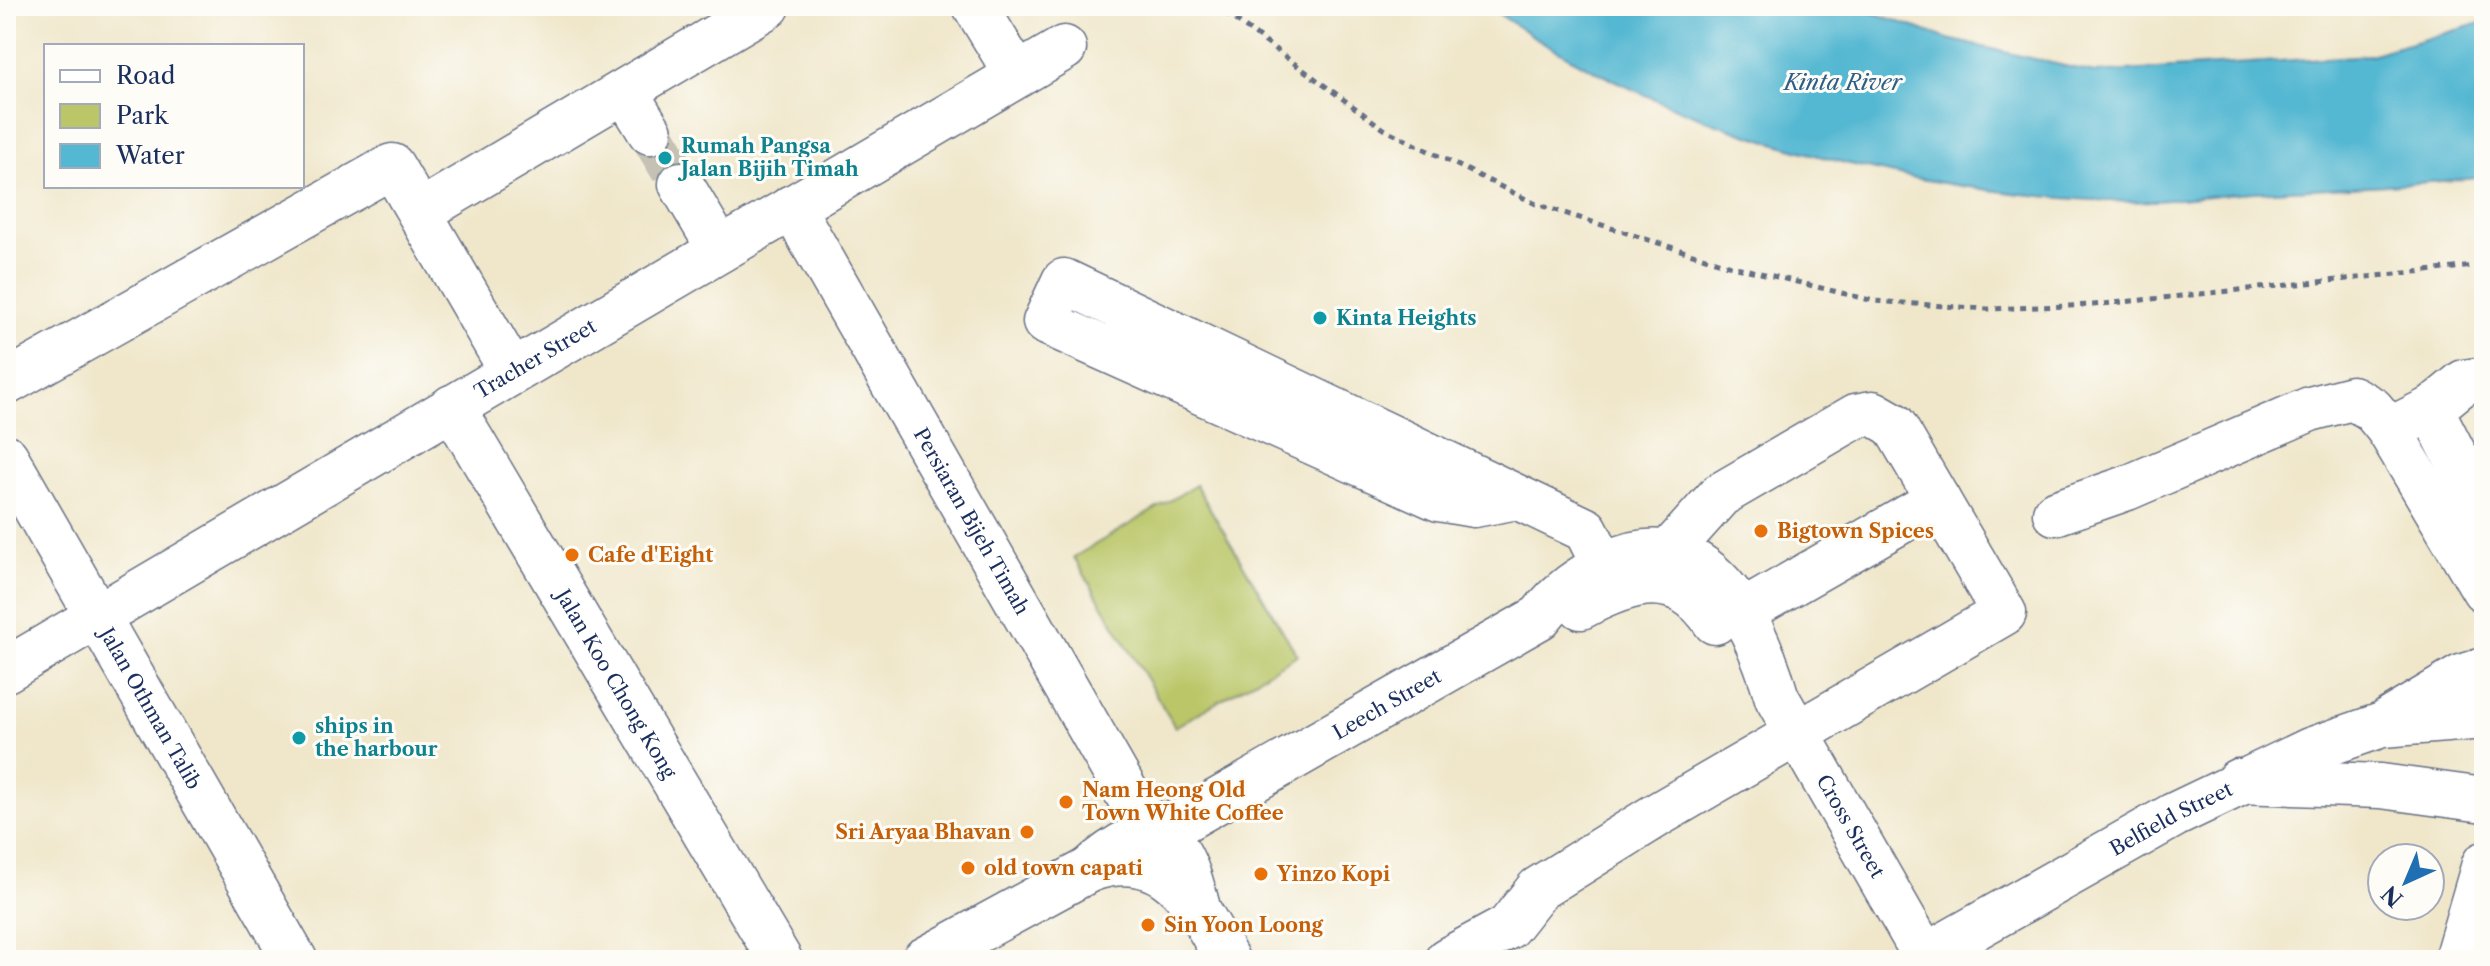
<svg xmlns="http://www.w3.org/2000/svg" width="2490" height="966" viewBox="0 0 2490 966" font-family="'Libre Caslon Text',serif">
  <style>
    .green { fill: #bac668; stroke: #6a7a63; stroke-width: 2 }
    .water { fill: #54b8d2; stroke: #387498; stroke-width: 2 }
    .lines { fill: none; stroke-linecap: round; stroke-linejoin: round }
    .minor-tunnel { stroke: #c5c2b5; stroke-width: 44; stroke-dasharray: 44 22; stroke-linecap: butt }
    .minor-casing { stroke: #666f84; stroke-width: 47 }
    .major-casing { stroke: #666f84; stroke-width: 47 }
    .path { stroke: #666f84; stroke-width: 5; stroke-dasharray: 6 6; stroke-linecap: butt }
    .minor { stroke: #fff; stroke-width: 44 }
    .major { stroke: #fff; stroke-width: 44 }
    .culture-dot { fill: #0f9aa8; stroke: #fdfcf7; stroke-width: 3 }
    .food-dot { fill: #e8710a; stroke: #fdfcf7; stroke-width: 3 }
    .labels { text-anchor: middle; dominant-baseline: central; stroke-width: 6; stroke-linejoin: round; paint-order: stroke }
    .culture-label { font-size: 20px; font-weight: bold; fill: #0d838f; stroke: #fdfcf7; text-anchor: start }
    .street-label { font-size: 20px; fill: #1b2f5e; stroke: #fdfcf7 }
    .food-label { font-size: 20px; font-weight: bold; fill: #c56008; stroke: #fdfcf7; text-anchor: start }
    .water-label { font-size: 22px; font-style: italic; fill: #2f5f87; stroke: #fdfcf7 }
  </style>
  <rect width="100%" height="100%" fill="#fdfcf7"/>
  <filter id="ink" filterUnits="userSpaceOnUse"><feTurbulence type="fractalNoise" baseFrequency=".0125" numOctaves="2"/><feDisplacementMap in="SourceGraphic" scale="16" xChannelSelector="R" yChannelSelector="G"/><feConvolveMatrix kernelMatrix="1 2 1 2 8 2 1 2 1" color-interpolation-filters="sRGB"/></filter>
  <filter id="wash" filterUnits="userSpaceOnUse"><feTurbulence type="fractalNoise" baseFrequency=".006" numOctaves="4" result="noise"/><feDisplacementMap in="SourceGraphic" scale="32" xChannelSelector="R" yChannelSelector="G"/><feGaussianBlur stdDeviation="1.8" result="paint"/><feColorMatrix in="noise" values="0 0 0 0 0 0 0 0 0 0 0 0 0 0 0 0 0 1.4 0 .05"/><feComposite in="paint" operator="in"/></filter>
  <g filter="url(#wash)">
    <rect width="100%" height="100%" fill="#f0e7cb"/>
    <polygon class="green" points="1196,485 1297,655 1175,727 1074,557"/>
    <path class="water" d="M1487,6H1854L1948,39L2095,73L2370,55L2484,22V177C2408,186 2331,187 2254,192C2207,195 2157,204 2109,201C1893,190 1666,131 1487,6Z"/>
  </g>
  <g filter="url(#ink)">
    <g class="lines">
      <polyline class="minor-tunnel" points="650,132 681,184"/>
      <defs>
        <g id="minor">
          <polyline points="975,6 1017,75"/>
          <polyline points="626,93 650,132"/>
          <polyline points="681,184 720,250"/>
          <path id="s1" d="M792,207L1137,811C1179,844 1185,858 1198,908"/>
          <polyline points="420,212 768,6"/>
          <polyline points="2484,379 2464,382 2431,409 2484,512"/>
          <polyline points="6,383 392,166 512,372"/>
          <path id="s2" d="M452,407L780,960"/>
          <polyline points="2431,409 2389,430 2484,590"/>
          <path id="s3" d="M6,457L295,960"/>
          <polyline points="1517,497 1474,505 1439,499 1045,322 1064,281 1517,497 1586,530 1604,566"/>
          <polyline points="2055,513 2127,488 2310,409 2352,398 2372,409 2389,430"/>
          <path d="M1581,607C1632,580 1678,566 1715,622"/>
          <polyline points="1741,613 1938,500"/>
          <path id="s4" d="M6,670L1064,48"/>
          <polyline points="2238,781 2381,786 2484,800"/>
          <path id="s5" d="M1089,870C1117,844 1147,830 1184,820L1540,617C1559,592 1582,576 1611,562C1707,518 1755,622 1777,698L1925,956"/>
          <polyline points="1447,960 1508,927 1538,889 1657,815 2004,613 1894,425 1873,413 1856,416 1720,495 1669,552"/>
          <polyline points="2456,960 2484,864"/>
        </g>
        <g id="major">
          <polyline points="2391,719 2461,677 2484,670"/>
          <path d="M924,960L1089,870C1166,843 1196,903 1227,960"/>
          <path id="s6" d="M1918,960L2174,815L2310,750L2382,725L2484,717"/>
        </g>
      </defs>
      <use href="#minor" class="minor-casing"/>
      <use href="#major" class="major-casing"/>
      <polyline class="path" points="1216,6 1384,129 1536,204 1724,264 1874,301 1987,309 2093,305 2484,265"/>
      <use href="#minor" class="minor"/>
      <use href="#major" class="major"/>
    </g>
  </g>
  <g class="culture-dot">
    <circle cx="665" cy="158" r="8"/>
    <circle cx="1320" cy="318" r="8"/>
    <circle cx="299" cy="738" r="8"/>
  </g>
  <g class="food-dot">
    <circle cx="1761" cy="531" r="8"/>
    <circle cx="572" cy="555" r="8"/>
    <circle cx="1066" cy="802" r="8"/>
    <circle cx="1027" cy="832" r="8"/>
    <circle cx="968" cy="868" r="8"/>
    <circle cx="1261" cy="874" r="8"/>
    <circle cx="1148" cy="925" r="8"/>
  </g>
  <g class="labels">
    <g class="culture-label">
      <text x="681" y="146">Rumah Pangsa<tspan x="681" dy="23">Jalan Bijih Timah</tspan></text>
      <text x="1336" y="318">Kinta Heights</text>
      <text x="315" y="726">ships in<tspan x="315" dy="23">the harbour</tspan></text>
    </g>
    <g class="street-label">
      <text stroke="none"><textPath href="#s4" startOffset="614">Tracher Street</textPath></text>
      <text stroke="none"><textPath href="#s1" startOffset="362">Persiaran Bijeh Timah</textPath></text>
      <text stroke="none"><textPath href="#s2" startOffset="322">Jalan Koo Chong Kong</textPath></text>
      <text stroke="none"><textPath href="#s5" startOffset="342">Leech Street</textPath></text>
      <text stroke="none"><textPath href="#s3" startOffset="290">Jalan Othman Talib</textPath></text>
      <text stroke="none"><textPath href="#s6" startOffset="290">Belfield Street</textPath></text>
      <text stroke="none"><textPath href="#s5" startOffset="1006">Cross Street</textPath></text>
    </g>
    <g class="food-label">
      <text x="1777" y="531">Bigtown Spices</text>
      <text x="588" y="555">Cafe d'Eight</text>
      <text x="1082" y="790">Nam Heong Old<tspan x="1082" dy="23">Town White Coffee</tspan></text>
      <text x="1011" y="832" text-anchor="end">Sri Aryaa Bhavan</text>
      <text x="984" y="868">old town capati</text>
      <text x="1277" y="874">Yinzo Kopi</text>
      <text x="1164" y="925">Sin Yoon Loong</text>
    </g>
    <g class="water-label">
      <text x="1843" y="82">Kinta River</text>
    </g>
  </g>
  <rect width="2490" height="966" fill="none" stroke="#fdfcf7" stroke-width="32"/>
  <rect x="44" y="44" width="260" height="144" fill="#fdfcf7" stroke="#a3aaba" stroke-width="2"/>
  <rect x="60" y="70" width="40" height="12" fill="#ffffff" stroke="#a3aaba" stroke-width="2"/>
  <text x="116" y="84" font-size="24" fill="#1b2f5e">Road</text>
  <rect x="60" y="104" width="40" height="24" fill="#bac668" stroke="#a3aaba" stroke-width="2"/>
  <text x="116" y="124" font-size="24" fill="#1b2f5e">Park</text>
  <rect x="60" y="144" width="40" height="24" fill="#54b8d2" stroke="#a3aaba" stroke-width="2"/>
  <text x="116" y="164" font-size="24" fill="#1b2f5e">Water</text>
  <g transform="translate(2406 882) rotate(224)"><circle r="38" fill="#fdfcf7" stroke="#a3aaba" stroke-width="2"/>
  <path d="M0-6L14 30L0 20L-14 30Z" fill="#1f6fb2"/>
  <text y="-12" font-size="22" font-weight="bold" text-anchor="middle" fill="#1b2f5e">N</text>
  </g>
</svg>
